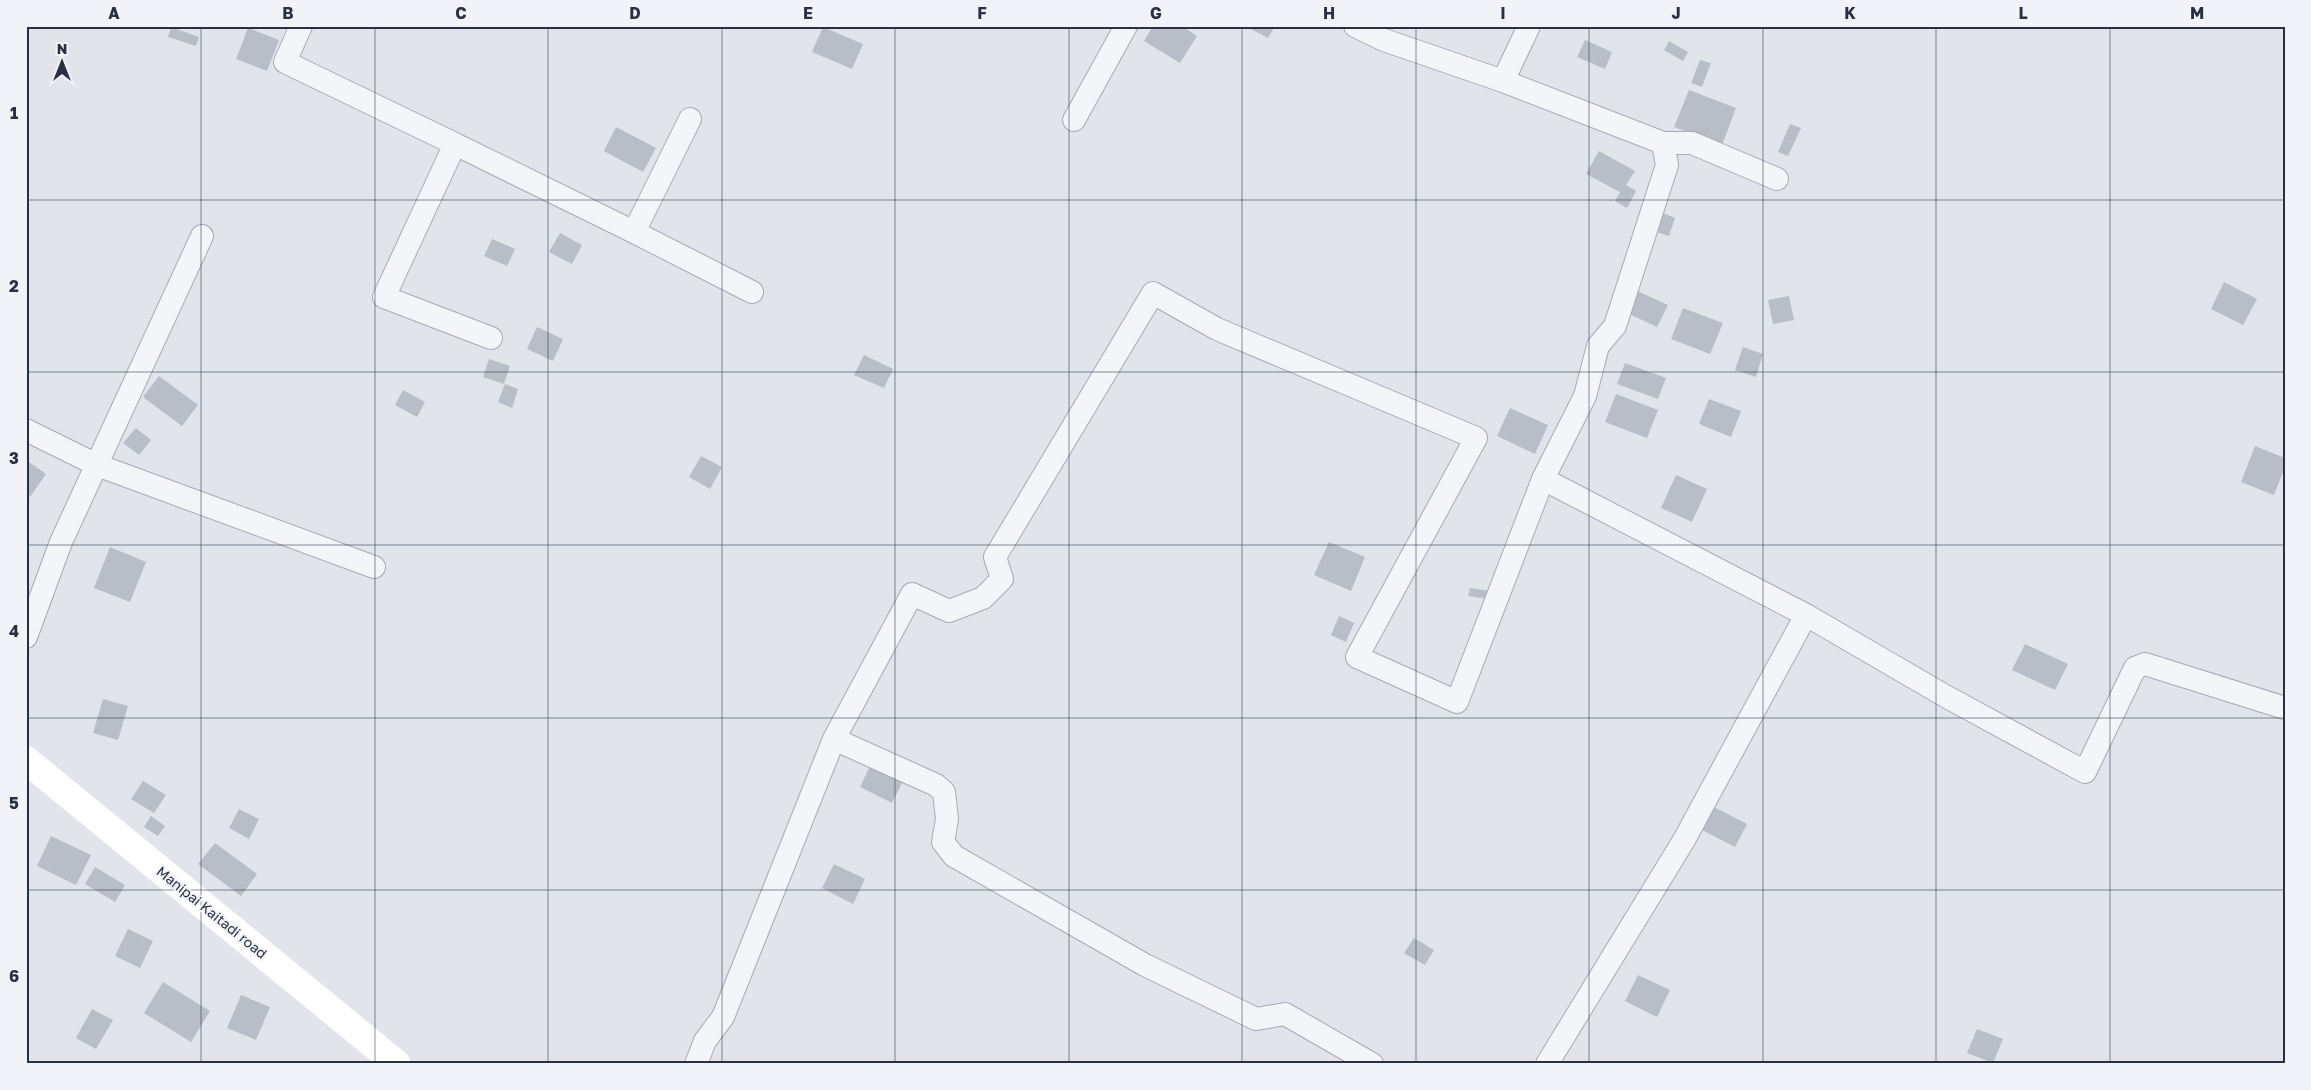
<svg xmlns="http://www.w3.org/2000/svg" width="2311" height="1090" viewBox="0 0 2311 1090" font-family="'Golos Text',sans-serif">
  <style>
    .building { fill: #b9bdc8 }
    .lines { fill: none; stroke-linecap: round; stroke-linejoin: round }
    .minor-casing { stroke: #a6aab5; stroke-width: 24 }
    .minor { stroke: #f4f5f8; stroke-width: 22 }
    .secondary { stroke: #fff; stroke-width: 28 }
    .grid { fill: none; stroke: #293043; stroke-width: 1; stroke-opacity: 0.55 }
    .labels { text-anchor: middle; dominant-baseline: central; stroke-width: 4; stroke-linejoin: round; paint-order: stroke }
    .street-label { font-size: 14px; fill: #293043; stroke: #f1f3f8 }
    .neatline { fill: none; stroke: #293043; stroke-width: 2 }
    .grid-label { font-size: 16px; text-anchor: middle; font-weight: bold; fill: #293043 }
  </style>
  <rect width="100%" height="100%" fill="#e1e4ea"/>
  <g class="building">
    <polygon points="1153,26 1182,26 1197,36 1180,63 1144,41"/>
    <polygon points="1245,26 1275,26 1268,38"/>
    <polygon points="171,27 199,37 196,46 168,37"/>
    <polygon points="823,27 863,44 852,69 812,52"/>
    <polygon points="248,28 279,40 267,71 236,59"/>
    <polygon points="1585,40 1612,52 1605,69 1577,57"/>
    <polygon points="1669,41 1688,52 1683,61 1664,50"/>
    <polygon points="1700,60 1711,63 1702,87 1691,83"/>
    <polygon points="1689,90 1736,108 1722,145 1674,127"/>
    <polygon points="1790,124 1801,128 1788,156 1778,152"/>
    <polygon points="616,127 656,148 643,172 604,151"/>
    <polygon points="1599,151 1635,171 1626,185 1636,191 1627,208 1615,201 1620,192 1586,174"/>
    <polygon points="1663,213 1675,218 1669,236 1656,232"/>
    <polygon points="560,233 582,245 572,264 549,252"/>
    <polygon points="492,239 515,249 507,266 484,256"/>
    <polygon points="2224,282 2257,299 2243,325 2211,309"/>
    <polygon points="1633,289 1668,305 1657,327 1623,311"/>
    <polygon points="1789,296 1794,320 1773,324 1768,300"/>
    <polygon points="1683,308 1723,323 1710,354 1671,339"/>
    <polygon points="537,327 563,339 553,361 527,349"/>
    <polygon points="1743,347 1763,354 1756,377 1735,370"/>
    <polygon points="864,355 893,369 884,388 854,375"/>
    <polygon points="489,359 510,366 504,384 483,377"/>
    <polygon points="1625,363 1666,378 1658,399 1617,384"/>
    <polygon points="159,376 198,405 182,426 143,397"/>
    <polygon points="505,384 518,389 512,408 498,402"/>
    <polygon points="403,390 425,402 417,417 395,405"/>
    <polygon points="1616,394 1658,410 1647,438 1605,422"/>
    <polygon points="1709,399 1741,411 1731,437 1699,424"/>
    <polygon points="1510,408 1548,425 1535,454 1497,436"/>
    <polygon points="136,428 151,440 139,455 123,443"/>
    <polygon points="2255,446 2285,458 2285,467 2274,495 2241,482"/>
    <polygon points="701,456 722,467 710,489 689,477"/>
    <polygon points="26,460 46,474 30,497 26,494"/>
    <polygon points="1676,475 1707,489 1692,522 1661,508"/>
    <polygon points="1329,542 1365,557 1351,591 1314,575"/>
    <polygon points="110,547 146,562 130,602 94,588"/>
    <polygon points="1470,588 1490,591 1489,599 1468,596"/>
    <polygon points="1339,616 1354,623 1346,642 1331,635"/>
    <polygon points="2025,644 2068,664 2055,690 2012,670"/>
    <polygon points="103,699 128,706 118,740 93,733"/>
    <polygon points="872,762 905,777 892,803 860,787"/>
    <polygon points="143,781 166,795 154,813 131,799"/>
    <polygon points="1714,807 1747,824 1735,847 1702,830"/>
    <polygon points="239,809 259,819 249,839 229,828"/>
    <polygon points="151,816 165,826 158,836 144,827"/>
    <polygon points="51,836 91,855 76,885 37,866"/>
    <polygon points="215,843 257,874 241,896 198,864"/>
    <polygon points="834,864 865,879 853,904 822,888"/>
    <polygon points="95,867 125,885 115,902 85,884"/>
    <polygon points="128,929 153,941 140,968 115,956"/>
    <polygon points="1414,938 1434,950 1425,965 1404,953"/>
    <polygon points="1638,975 1670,990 1657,1017 1625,1001"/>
    <polygon points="163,982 210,1011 191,1042 144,1013"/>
    <polygon points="241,995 270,1007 256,1040 227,1028"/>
    <polygon points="92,1009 113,1020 96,1049 76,1038"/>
    <polygon points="1977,1029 2003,1039 1993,1063 1967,1053"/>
  </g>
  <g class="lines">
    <defs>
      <g id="minor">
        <polyline points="301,26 285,62 455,144 384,297 491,338"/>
        <polyline points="1355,26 1384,40 1503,81 1529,26"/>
        <polyline points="1503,81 1663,143 1692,143 1777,179"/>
        <polyline points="1074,120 1126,26"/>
        <polyline points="455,144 634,232 690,119"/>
        <polyline points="634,232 752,292"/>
        <polyline points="26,430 97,465 374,567"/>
        <polyline points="1543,479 1806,615 1684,840 1547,1064"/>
        <polyline points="1806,615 1947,697 2085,772 2135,668 2145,664 2285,708"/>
        <polyline points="26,637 61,542 202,236"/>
        <polyline points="834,739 936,785 944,792 947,819 943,842 954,856 1145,965 1256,1019 1285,1014 1372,1064"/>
        <polyline points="696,1064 705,1041 723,1017 834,739 912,594 949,611 983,598 1002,579 995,557 1153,293 1217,329 1476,438 1357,657 1457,702 1543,479 1585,396 1598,346 1615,326 1667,165 1663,143"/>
      </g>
    </defs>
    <use href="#minor" class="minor-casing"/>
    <use href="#minor" class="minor"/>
    <polyline class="secondary" points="26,760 397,1064"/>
  </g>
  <path class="grid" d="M201,26V1064M375,26V1064M548,26V1064M722,26V1064M895,26V1064M1069,26V1064M1242,26V1064M1416,26V1064M1589,26V1064M1763,26V1064M1936,26V1064M2110,26V1064M26,200H2285M26,372H2285M26,545H2285M26,718H2285M26,890H2285"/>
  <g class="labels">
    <g class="street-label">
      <text transform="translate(212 912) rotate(39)">Manipai Kaitadi road</text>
    </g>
  </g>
  <rect width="2311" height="1090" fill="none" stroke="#f1f3f8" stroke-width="55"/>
  <g transform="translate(62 62)" stroke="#f1f3f8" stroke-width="4" paint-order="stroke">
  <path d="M0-4L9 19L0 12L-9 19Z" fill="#293043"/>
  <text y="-8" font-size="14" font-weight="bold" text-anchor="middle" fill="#293043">N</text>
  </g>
  <rect x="28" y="28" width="2256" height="1034" class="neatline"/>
  <g class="grid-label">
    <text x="114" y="19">A</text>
    <text x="288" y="19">B</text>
    <text x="461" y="19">C</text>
    <text x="635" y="19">D</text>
    <text x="808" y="19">E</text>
    <text x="982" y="19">F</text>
    <text x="1156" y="19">G</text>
    <text x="1329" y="19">H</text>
    <text x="1503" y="19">I</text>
    <text x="1676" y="19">J</text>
    <text x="1850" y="19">K</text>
    <text x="2023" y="19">L</text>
    <text x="2197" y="19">M</text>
    <text x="14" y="119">1</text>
    <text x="14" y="292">2</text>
    <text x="14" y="464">3</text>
    <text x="14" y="637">4</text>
    <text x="14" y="809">5</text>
    <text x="14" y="982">6</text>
  </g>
</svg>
